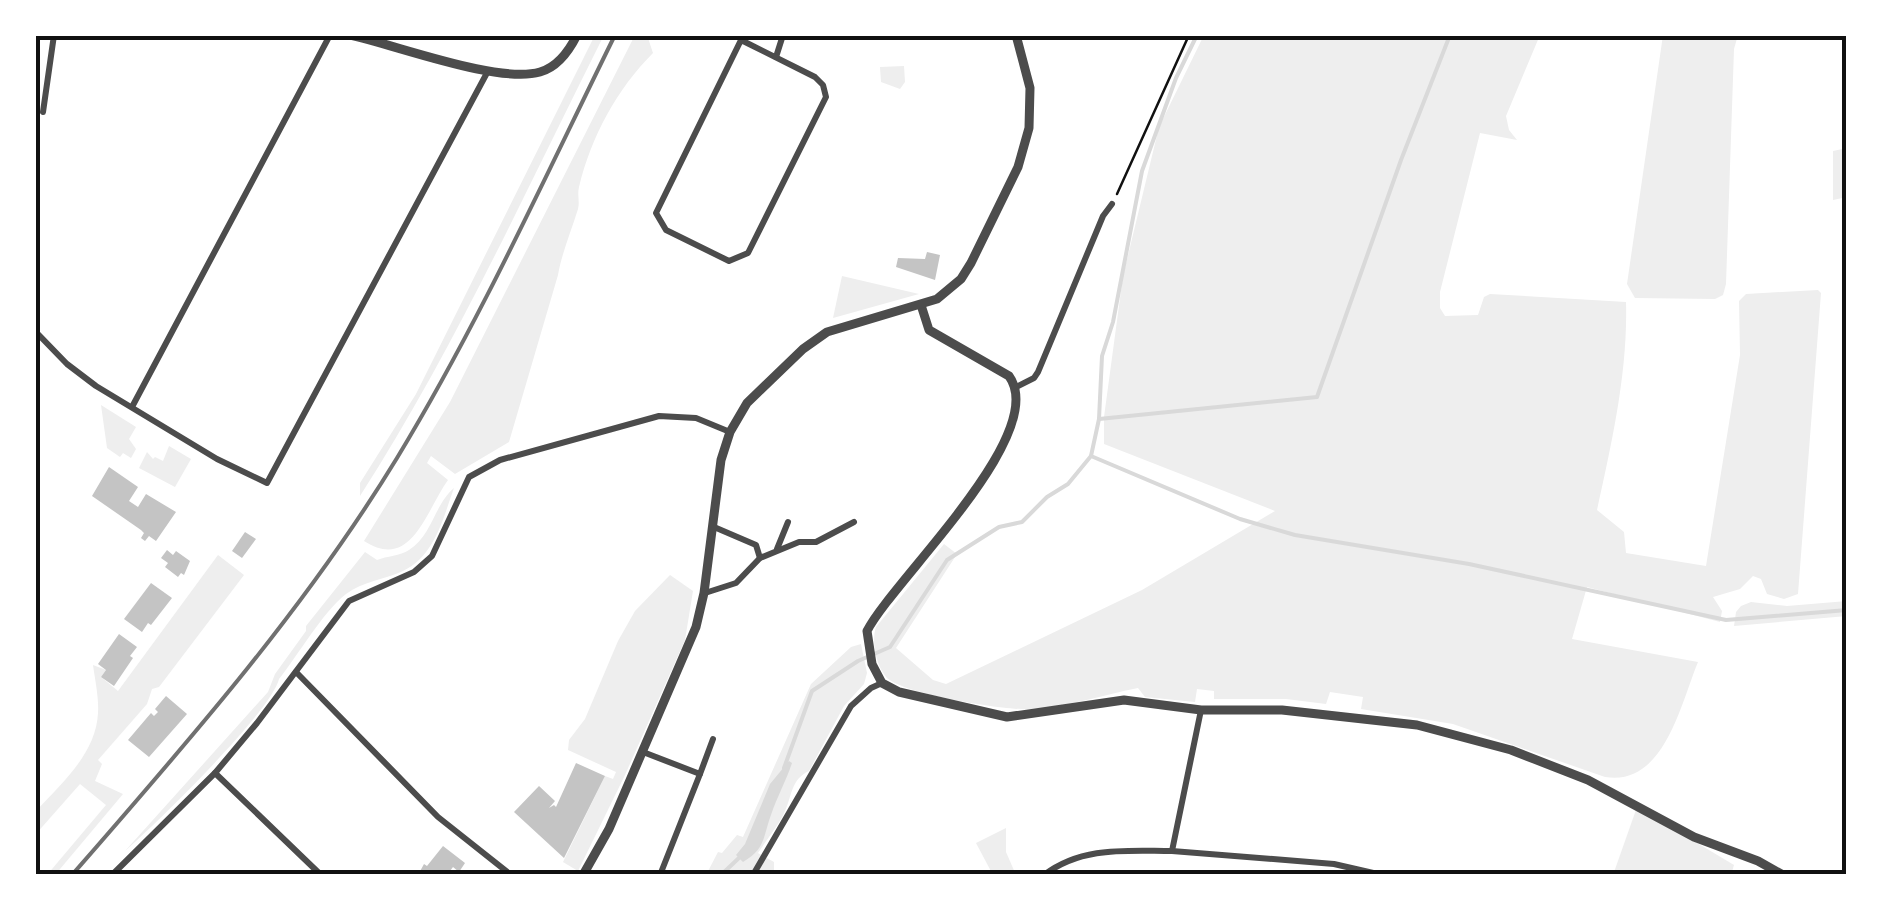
<svg xmlns="http://www.w3.org/2000/svg" width="1882" height="910" viewBox="0 0 1882 910" font-family="'Crimson Pro',serif">
  <style>
    .green { fill: #eee }
    .water { fill: #d9d9d9 }
    .lines { fill: none; stroke-linecap: round; stroke-linejoin: round }
    .stream { stroke: #d9d9d9; stroke-width: 4 }
    .building { fill: #c4c4c4 }
    .path { stroke: #111; stroke-width: 2.5 }
    .minor { stroke: #4c4c4c; stroke-width: 6 }
    .tertiary { stroke: #4c4c4c; stroke-width: 9 }
    .rail { stroke: #707070; stroke-width: 4 }
    .neatline { fill: none; stroke: #111; stroke-width: 4 }
  </style>
  <rect width="100%" height="100%" fill="#fff"/>
  <g class="green">
    <path d="M595,35H604C526,190 454,350 360,496V483L416,394Z"/>
    <path d="M635,35H647L653,53C617,89 591,137 579,187C577,195 580,201 578,209C571,232 562,252 558,275L509,442L455,474L431,456L427,463L448,480C426,510 412,572 364,541L450,402Z"/>
    <path d="M1204,35H1540L1506,116L1509,130L1517,140L1480,133L1440,292V308L1445,316L1478,315L1484,297L1490,294L1626,302C1628,371 1612,442 1597,510L1624,532L1626,553L1706,566L1740,355L1739,301L1746,294L1818,290L1821,293L1798,594L1784,599L1767,594L1761,579L1753,576L1740,589L1713,597L1722,611L1720,622L1587,587L1572,639L1698,662C1681,703 1664,787 1605,777L1453,724L1361,709L1363,697L1330,692L1326,704L1286,699H1214V691L1197,689L1195,702L1145,697L1138,688C1103,695 1066,707 1031,709C1006,711 904,694 887,678C876,666 871,642 876,627L944,544L957,554L896,648L933,680L946,684L1142,590L1275,511L1104,444V417L1123,276L1159,127Z"/>
    <polygon points="1663,35 1738,35 1734,49 1726,284 1723,295 1715,299 1635,298 1627,284"/>
    <polygon points="904,66 905,82 900,89 881,82 880,67"/>
    <polygon points="1847,148 1847,197 1833,200 1833,151"/>
    <polygon points="842,276 919,294 833,318"/>
    <polygon points="101,405 136,427 129,439 136,449 131,458 123,453 120,457 107,448"/>
    <polygon points="169,446 191,459 175,487 139,468 147,452 153,459 155,457 163,461"/>
    <path d="M454,488C443,518 435,556 403,571C384,580 363,581 346,594C322,613 299,654 279,679C271,712 155,825 125,851L268,692L275,674L306,631V626L365,552L377,560C387,556 400,556 409,550C432,536 434,505 454,488Z"/>
    <path d="M218,555L244,575L159,687L152,689L147,704L98,760L102,764L95,781L123,794L55,875H47L106,805L80,784L35,835V812C61,784 96,754 98,713C99,697 95,680 93,665L106,670L101,677L118,691Z"/>
    <polygon points="670,575 693,591 685,640 625,775 578,871 563,862 605,776 613,779 616,772 568,750 569,740 585,719 618,641 635,611"/>
    <polygon points="1847,601 1847,616 1734,626 1736,612 1741,606 1751,602 1787,606"/>
    <path d="M861,644L867,673L864,684L844,706L809,771C791,779 792,796 785,811C779,825 767,839 758,853L774,862V875H706L718,852L722,853L737,835L743,837L811,684L851,647Z"/>
    <polygon points="1637,807 1734,865 1731,875 1613,875"/>
    <polygon points="1006,828 1006,852 1016,875 993,875 976,843"/>
  </g>
  <path class="water" d="M789,761L792,763C786,781 777,797 771,815C763,836 766,849 743,862L736,855L745,844L770,784Z"/>
  <g class="lines">
    <g class="stream">
      <polyline points="1099,419 1317,397 1401,160 1450,35"/>
      <polyline points="1091,456 1240,519 1295,535 1469,564 1726,620 1847,610"/>
      <polyline points="784,768 812,691 858,661 890,647 947,560 999,527 1022,522 1047,497 1068,484 1091,456 1099,419 1102,356 1113,322 1142,171 1176,78 1197,35"/>
      <polyline points="721,875 741,856"/>
    </g>
  </g>
  <g class="building">
    <polygon points="927,252 940,255 935,280 896,267 898,258 925,259"/>
    <polygon points="109,467 138,487 129,501 138,507 146,494 176,512 156,541 149,536 145,541 141,538 144,533 141,530 92,496"/>
    <polygon points="245,532 256,539 242,558 232,551"/>
    <polygon points="167,550 173,555 176,551 190,561 184,575 181,573 178,577 165,567 168,563 161,558"/>
    <polygon points="151,583 172,598 151,625 148,623 142,632 124,619"/>
    <polygon points="119,634 137,647 130,656 133,658 114,686 101,677 106,670 98,664"/>
    <polygon points="166,696 187,714 149,757 128,740 151,713 154,716 158,712 155,709"/>
    <polygon points="576,763 605,776 564,858 514,812 539,786 555,801 549,808 554,805 556,807"/>
    <polygon points="443,846 465,863 459,872 453,867 447,875 418,875 424,864 427,866"/>
  </g>
  <g class="lines">
    <polyline class="path" points="1117,194 1189,35"/>
    <g class="minor">
      <polygon points="741,40 815,77 823,85 826,97 748,253 729,261 666,230 656,213"/>
      <polyline points="776,57 783,35"/>
      <polyline points="43,112 54,35"/>
      <polyline points="35,331 67,364 96,386 217,459 267,483 488,71"/>
      <polyline points="1016,387 1034,378 1038,372 1103,216 1112,204"/>
      <polyline points="132,407 330,35"/>
      <polyline points="714,527 756,545 760,558"/>
      <polyline points="777,549 788,522"/>
      <polyline points="705,593 736,583 760,558 799,542 816,542 854,522"/>
      <polyline points="296,672 438,817 511,875"/>
      <polyline points="643,752 700,774 713,739"/>
      <polyline points="215,773 321,875"/>
      <polyline points="1172,851 1334,864 1382,875"/>
      <polyline points="112,875 215,773 257,723 349,601 414,572 432,556 469,477 500,460 659,416 696,418 730,432"/>
      <polyline points="660,875 700,774"/>
      <polyline points="753,875 851,706 871,688 882,683"/>
      <path d="M1044,875C1082,846 1126,851 1172,851L1201,710"/>
    </g>
    <g class="tertiary">
      <path d="M350,35C396,45 498,84 540,72C558,67 569,51 577,35"/>
      <path d="M921,305L929,330L1009,376C1051,434 893,580 867,631L872,664L882,683L899,692L1007,717L1124,700L1201,710H1282L1417,725L1511,750L1588,780L1694,837L1758,861L1783,875"/>
      <polyline points="583,875 609,829 696,627 704,593 721,460 730,432 747,403 803,349 827,332 937,299 961,279 971,263 1018,167 1029,128 1030,88 1016,35"/>
    </g>
    <path class="rail" d="M72,875C188,742 305,609 397,458C479,323 545,177 615,35"/>
  </g>
  <rect width="1882" height="910" fill="none" stroke="#ffffff" stroke-width="75"/>
  <rect x="38" y="38" width="1806" height="834" class="neatline"/>
</svg>
